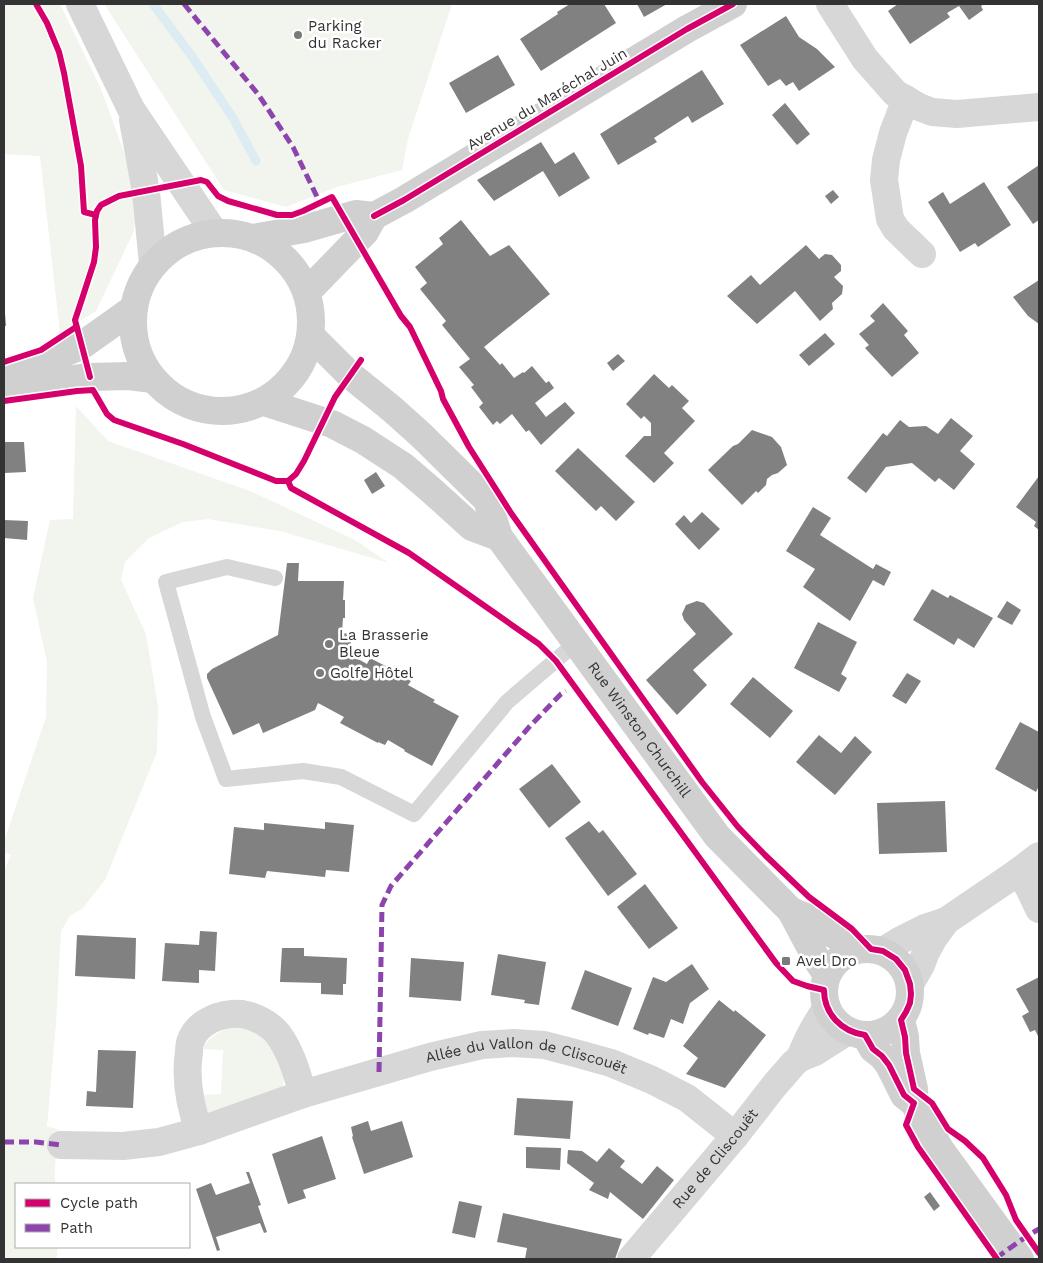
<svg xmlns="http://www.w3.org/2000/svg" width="1043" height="1263" viewBox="0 0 1043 1263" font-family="'Work Sans',sans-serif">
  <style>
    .green { fill: #f1f5ed }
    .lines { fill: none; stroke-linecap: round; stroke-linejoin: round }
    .stream { stroke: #ddebf3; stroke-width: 9 }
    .building { fill: #818181 }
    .lane { stroke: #d7d7d7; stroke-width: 16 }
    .street { stroke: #d7d7d7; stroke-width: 28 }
    .secondary { stroke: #d0d0d0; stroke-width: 28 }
    .quiet { stroke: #8e44ad; stroke-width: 5; stroke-dasharray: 10 5; stroke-linecap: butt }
    .cycleway-casing { stroke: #fff; stroke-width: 9 }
    .cycleway { stroke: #d6006c; stroke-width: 6 }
    .poi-dot { fill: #7a7a7a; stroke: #fff; stroke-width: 2 }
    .labels { text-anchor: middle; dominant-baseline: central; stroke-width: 5; stroke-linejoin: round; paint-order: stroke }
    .poi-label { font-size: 15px; fill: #333; stroke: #fff; text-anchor: start }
    .street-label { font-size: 15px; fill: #333; stroke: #fff }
  </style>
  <rect width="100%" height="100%" fill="#fff"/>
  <g class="green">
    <polygon points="4,4 60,4 101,89 126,158 137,211 133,233 96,311 60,333 40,156 4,154"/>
    <polygon points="104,4 452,4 408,139 402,170 337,187 286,207 224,190"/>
    <polygon points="76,406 108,441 250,491 355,540 389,563 280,531 208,519 183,522 149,538 125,562 121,580 146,634 158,706 157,752 105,880 82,909 70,916 61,931 56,1024 47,1126 59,1130 55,1165 55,1184 16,1184 16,1247 57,1247 57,1256 56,1259 4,1259 4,871 11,855 4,852 4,842 46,717 47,662 33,598 50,520 73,519"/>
    <path d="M238,1026L266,1034L285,1073L282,1092L209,1113L204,1111L198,1095L221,1094L223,1050L201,1049C211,1036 222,1029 238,1026Z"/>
  </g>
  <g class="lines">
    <polyline class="stream" points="153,4 191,55 233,118 256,161"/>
  </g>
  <g class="building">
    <polygon points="570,4 604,4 616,23 541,71 520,39 558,14 557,12"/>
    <polygon points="637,4 667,4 644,17"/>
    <polygon points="898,4 984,4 981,6 983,10 969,20 959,6 947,13 950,17 910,44 888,11"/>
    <polygon points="786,16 799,37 817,49 835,67 799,91 793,82 786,86 780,79 768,86 740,45"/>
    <polygon points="498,55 515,85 466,113 449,83"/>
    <polygon points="702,70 724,104 692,123 688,116 654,138 657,142 618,165 600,134"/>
    <polygon points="785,103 810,134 797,145 772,115"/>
    <polygon points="541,142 555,164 574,152 590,178 559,197 543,171 494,201 477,180"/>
    <polygon points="1039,165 1039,220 1033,224 1007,187"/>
    <polygon points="984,182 1011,225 978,247 975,243 960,252 928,202 943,192 950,204"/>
    <polygon points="833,190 839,197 831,204 825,196"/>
    <polygon points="461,220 490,256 509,245 550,294 484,347 500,365 502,363 514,378 523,372 524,373 532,366 546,383 549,381 554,388 535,403 546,417 565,402 575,413 541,445 529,430 526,432 512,414 500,424 497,421 493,425 479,407 483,403 471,387 474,385 459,367 470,359 442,325 446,321 420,289 427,283 415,267 443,244 439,238"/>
    <polygon points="806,245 819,259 825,254 832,255 841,265 841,271 834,277 843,286 842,294 832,303 833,309 820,321 795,291 757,324 727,296 751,275 760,285"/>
    <polygon points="1039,280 1039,324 1028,316 1013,297"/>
    <polygon points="883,303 908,331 904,335 919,353 892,377 865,348 869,345 859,334 875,321 870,316"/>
    <polygon points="4,313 5,313 6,326 4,326"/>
    <polygon points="825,333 835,344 809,366 799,355"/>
    <polygon points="618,354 625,361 613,371 607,363"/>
    <polygon points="654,374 669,388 672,385 689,401 682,408 695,421 664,453 674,463 654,483 625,456 644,436 651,436 651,423 644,416 641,419 626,404"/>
    <polygon points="951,418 973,436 960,451 975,464 954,490 939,478 935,482 912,463 886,467 866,493 847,478 883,433 887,436 900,420 909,427 926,426 938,434"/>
    <polygon points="752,430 772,437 781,447 787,465 778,473 772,475 767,479 766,485 758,493 756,491 742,505 708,470 733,446 738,444"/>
    <polygon points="4,442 24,442 26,472 4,473"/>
    <polygon points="578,448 635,502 616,521 601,506 596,511 555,471"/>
    <polygon points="376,472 385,486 372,494 364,480"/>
    <polygon points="1039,476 1039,530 1034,526 1036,522 1016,507"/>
    <polygon points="813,507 831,518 820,535 873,569 876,564 891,572 884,586 873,580 850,621 803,587 815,569 786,551"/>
    <polygon points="702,512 720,529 699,550 675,524 684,515 691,523"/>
    <polygon points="4,520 28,521 27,540 4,538"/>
    <polygon points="287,563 299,563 298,581 344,581 343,600 345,600 345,618 343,618 342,633 351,634 351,650 349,654 367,664 370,658 399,673 398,674 411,681 408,685 435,700 433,702 459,716 432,766 404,751 405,750 388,740 385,745 378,742 378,743 340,723 344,717 318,703 315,710 263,733 259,723 233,735 207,678 207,674 212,669 278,635"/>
    <polygon points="932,589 948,598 950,595 993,618 974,648 958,638 954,645 913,620"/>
    <polygon points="697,601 704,603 733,634 693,670 707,685 677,715 646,680 696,634 684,620 682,614 686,605"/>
    <polygon points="1007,601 1021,610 1012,625 997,617"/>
    <polygon points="818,622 857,642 841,674 847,678 839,692 794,668"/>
    <polygon points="907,673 921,681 906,704 892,696"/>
    <polygon points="753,677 793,711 770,738 730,704"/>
    <polygon points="1020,722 1039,732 1039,786 1036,792 995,769"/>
    <polygon points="819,735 841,753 855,736 872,752 835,795 796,762"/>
    <polygon points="552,764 581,802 549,828 519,789"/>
    <polygon points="945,801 947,852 879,854 877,803"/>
    <polygon points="589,821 599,833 603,830 637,874 608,896 565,838"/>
    <polygon points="325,822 354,825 349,872 326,870 325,877 267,871 265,878 229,874 234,827 264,830 264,823 325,829"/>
    <polygon points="645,884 678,928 649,949 617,907"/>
    <polygon points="200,931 217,932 215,971 199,970 199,983 162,981 165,943 199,945"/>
    <polygon points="77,935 136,938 135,979 75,976"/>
    <polygon points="282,948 304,948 304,956 347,958 346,984 343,984 343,995 321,994 321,983 280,982"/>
    <polygon points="498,954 546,962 539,1005 524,1003 525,1000 491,995"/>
    <polygon points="411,958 464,962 461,1001 409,997"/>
    <polygon points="692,964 709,989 690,1003 683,1024 671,1019 664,1038 649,1033 648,1035 633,1029 653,977 666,982"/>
    <polygon points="585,970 632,988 618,1026 571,1009"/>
    <polygon points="1039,977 1039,1038 1035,1030 1030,1032 1022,1016 1029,1012 1016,989"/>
    <polygon points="719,1000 734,1012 735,1010 766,1035 725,1088 686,1074 698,1058 683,1046"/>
    <polygon points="98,1050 136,1051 133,1108 86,1106 87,1091 96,1092"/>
    <polygon points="517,1098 573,1101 570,1139 514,1135"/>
    <polygon points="368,1121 371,1131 402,1121 413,1157 364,1174 352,1137 353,1136 351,1127"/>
    <polygon points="322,1136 336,1179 303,1190 306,1198 288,1204 272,1154"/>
    <polygon points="526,1147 561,1148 560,1170 526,1168"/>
    <polygon points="609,1148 625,1161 620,1167 642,1184 657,1166 674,1180 643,1219 610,1192 608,1199 589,1190 594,1183 567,1163 568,1150 582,1151 597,1162"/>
    <polygon points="246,1172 249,1172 261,1205 258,1206 267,1232 264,1233 260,1223 216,1237 220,1250 217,1251 196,1189 211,1183 216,1195 250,1183"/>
    <polygon points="930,1192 940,1206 934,1211 924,1197"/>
    <polygon points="459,1201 482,1206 475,1238 452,1233"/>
    <polygon points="503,1213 622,1239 615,1259 525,1259 527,1248 497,1242"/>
  </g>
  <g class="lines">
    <polyline class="lane" points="275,578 227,567 166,582 203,717 226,779 303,771 341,777 414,814 507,702 576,643"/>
    <g class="street">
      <polyline points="80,4 131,109 214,232"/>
      <polyline points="830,4 865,59 895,93 919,107 932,112 957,114 1039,107"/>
      <polyline points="906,99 893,133 886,160 884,180 890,219 896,229 922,254"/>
      <polyline points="133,120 146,192 153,264"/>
      <polyline points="1018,872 1028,886 1039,909"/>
      <polyline points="883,951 899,941 925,928 946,921 1018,872 1039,856"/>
      <polyline points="910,984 921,965 926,952 933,939 946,921"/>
      <path d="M800,1058C807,1040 815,1024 827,1008"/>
      <path d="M199,1131C190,1106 185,1078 189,1052C189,1048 189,1043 191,1040C198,1021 223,1012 242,1014C255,1016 270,1024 278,1034C291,1052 297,1073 303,1094"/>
      <path id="s1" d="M61,1145L123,1146L159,1142L199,1131L303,1094L430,1057L482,1045L513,1043L544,1045L575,1053L611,1063L652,1080L687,1098L735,1136"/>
      <path id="s2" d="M631,1259L735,1136L774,1086L794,1063L800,1058L815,1052L848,1031"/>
    </g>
    <g class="secondary">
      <circle cx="222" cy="322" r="89"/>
      <polyline points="253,238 304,229 356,214 374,216 404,200 687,29 733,4"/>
      <polyline points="307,292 365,232 374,216"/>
      <path id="s3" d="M311,336L350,375L392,409L421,435L487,500L499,537L717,836L791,911L817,960L827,975"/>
      <polyline points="4,373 37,364 81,346 133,309"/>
      <polyline points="4,388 90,377 128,376 153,379"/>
      <polyline points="264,402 332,424 363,440 403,466 431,490 472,527 499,537"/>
      <polyline points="791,911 806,917 824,930 843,939 859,949"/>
      <circle cx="867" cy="992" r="43"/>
      <polyline points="901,1020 905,1037 906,1053 914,1089 914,1094"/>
      <polyline points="865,1035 873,1049 882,1056 889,1065 904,1095 914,1103 940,1149 1020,1259"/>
    </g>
    <g class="quiet">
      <polyline points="184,4 258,94 293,147 320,203"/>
      <polyline points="379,1072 382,905 391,886 530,726 561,694 566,691"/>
      <polyline points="4,1142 36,1142 61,1145"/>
      <polyline points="996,1258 1027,1236 1039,1229"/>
    </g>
    <defs>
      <g id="cycleway">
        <polyline points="36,4 47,23 59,52 64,73 81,166 84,212 96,215"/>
        <polyline points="374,216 404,200 687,29 733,4"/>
        <polyline points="4,362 41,350 76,327"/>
        <polyline points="90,377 75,320 82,299 94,262 96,247 95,220 97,211 101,205 119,196 201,180 207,182 218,196 228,201 277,215 292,215 303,211 332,197 401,316 410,327 441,391 443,399 469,447 511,513 702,782 738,827 765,855 809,897 852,929 871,949 883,951 896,959 905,970 910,984 911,994 910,1003 906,1012 901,1020 905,1037 906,1053 914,1089 932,1103 948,1129 965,1141 983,1158 1006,1195 1016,1220 1039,1253"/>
        <polyline points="4,401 77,391 93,390 107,414 114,420 183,444 276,481 288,481 296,474 304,461 335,397 361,360"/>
        <path d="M288,481L291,488L409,553L539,644L556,661L776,963L793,981L807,986L824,990C824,1014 842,1032 865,1035L873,1049L882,1056L889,1065L904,1095L914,1103L906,1125L918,1147L997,1259"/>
      </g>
    </defs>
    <use href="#cycleway" class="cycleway-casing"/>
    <use href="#cycleway" class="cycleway"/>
  </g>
  <g class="poi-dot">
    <circle cx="298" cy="35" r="5"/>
    <circle cx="329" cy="644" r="5"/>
    <circle cx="320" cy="673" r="5"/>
    <rect x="781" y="956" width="10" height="10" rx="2.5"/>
  </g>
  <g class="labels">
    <g class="poi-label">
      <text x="308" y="26">Parking<tspan x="308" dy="17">du Racker</tspan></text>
      <text x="339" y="635">La Brasserie<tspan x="339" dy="17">Bleue</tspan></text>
      <text x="330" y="673">Golfe Hôtel</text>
      <text x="796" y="961">Avel Dro</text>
    </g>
    <g class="street-label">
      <text transform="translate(547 99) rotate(-31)">Avenue du Maréchal Juin</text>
      <text stroke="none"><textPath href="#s3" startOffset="518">Rue Winston Churchill</textPath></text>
      <text stroke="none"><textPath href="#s1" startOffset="481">Allée du Vallon de Cliscouët</textPath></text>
      <text stroke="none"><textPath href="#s2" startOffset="131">Rue de Cliscouët</textPath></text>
    </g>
  </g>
  <rect width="1043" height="1263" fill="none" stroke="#333333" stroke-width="10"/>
  <rect x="15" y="1183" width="175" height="65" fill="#ffffff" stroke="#adadad"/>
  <rect x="25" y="1199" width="25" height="8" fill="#d6006c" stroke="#adadad"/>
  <text x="60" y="1208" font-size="15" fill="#333333">Cycle path</text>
  <rect x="25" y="1224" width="25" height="8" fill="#8e44ad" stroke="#adadad"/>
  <text x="60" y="1233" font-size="15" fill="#333333">Path</text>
</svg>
